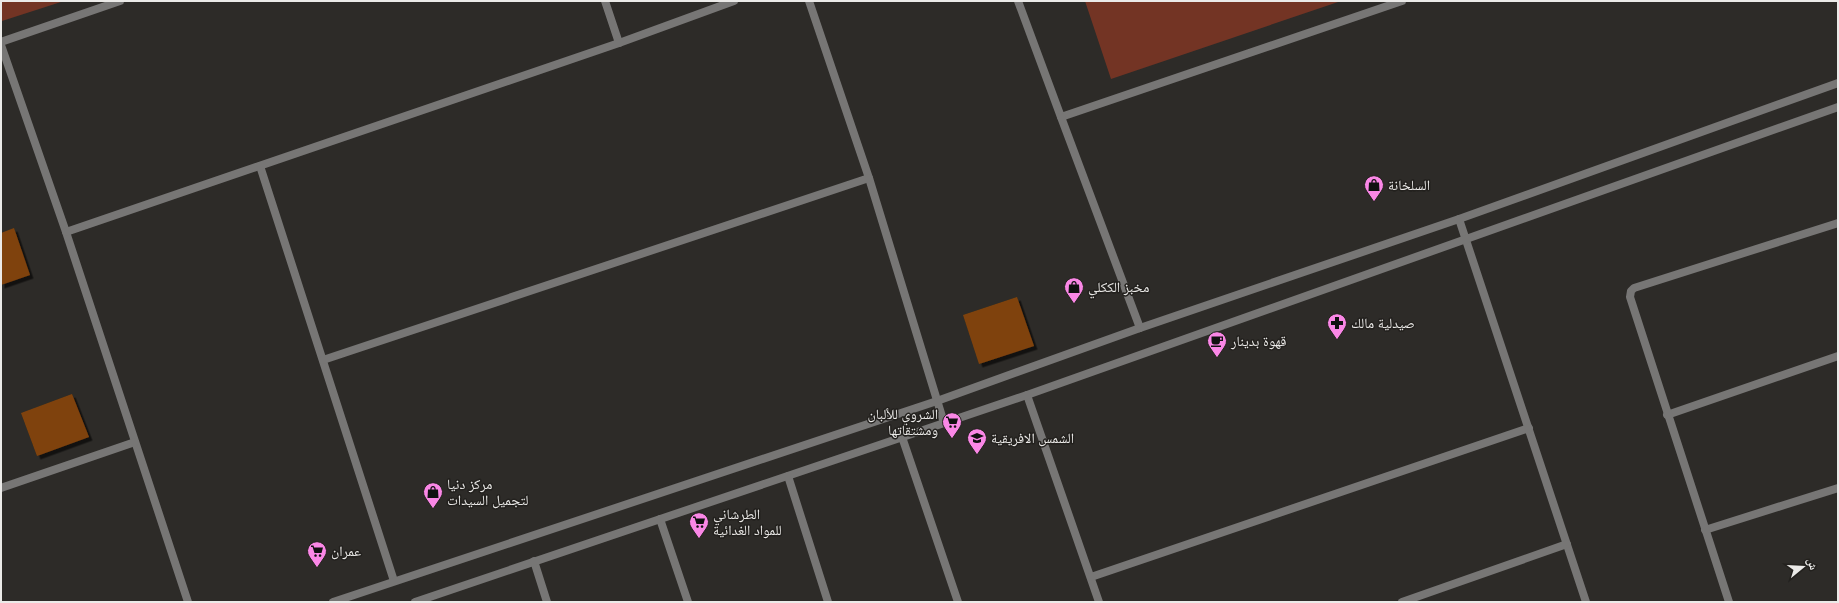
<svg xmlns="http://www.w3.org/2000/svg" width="1839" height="603" viewBox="0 0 1839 603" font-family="Mulish,'Noto Naskh Arabic',sans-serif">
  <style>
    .green { fill: #733424 }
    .building { fill: #7f420b; filter: url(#shadow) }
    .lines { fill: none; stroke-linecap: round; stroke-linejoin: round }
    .minor { stroke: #777675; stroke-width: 8 }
    .tertiary { stroke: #777675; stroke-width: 8 }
    .labels { text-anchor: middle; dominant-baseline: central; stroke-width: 3; stroke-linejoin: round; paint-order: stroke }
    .poi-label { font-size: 14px; fill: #ebeae8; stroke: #23211e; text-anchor: start }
  </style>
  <defs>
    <filter id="shadow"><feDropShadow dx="3.5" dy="3.5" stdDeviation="0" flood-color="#0009"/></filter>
  </defs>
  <rect width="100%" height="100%" fill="#2d2b28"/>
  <g class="green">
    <polygon points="1,1 64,1 2,21"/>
    <polygon points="1085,1 1341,1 1111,79"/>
  </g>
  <g class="building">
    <polygon points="14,228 30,275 1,285 1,233"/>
    <polygon points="1017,297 1034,346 979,364 963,315"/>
    <polygon points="72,394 89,437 37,456 21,413"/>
  </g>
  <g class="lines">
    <g class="minor">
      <polyline points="605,1 619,43"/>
      <polyline points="809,1 869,178 944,423"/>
      <polyline points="1018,1 1061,117 1402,1"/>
      <polyline points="1,42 120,1"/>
      <polyline points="1,45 66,232 188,602"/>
      <polyline points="1061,117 1140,328"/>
      <polyline points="260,166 394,581"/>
      <polyline points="1459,219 1586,602"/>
      <polyline points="66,232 619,43 734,1"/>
      <polyline points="323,360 869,178"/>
      <polyline points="1027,395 1099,602"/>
      <polyline points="1667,415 1838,356"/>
      <polyline points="902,437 958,602"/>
      <polyline points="788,476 828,602"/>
      <polyline points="1,488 135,442"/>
      <polyline points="660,519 688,602"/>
      <polyline points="1705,530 1838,488"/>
      <polyline points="534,561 547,602"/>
      <polyline points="1091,577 1529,428"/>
      <polyline points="1402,602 1567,544"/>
      <polyline points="1729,602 1630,297 1631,291 1634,288 1838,223"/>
    </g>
    <g class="tertiary">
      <polyline points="333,602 937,401 1140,328 1459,219 1838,83"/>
      <polyline points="415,602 1027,395 1838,107"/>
    </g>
  </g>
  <defs>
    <symbol id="shop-pin" viewBox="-11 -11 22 30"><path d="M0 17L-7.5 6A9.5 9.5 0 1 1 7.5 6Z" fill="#fa87e6" stroke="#23211e"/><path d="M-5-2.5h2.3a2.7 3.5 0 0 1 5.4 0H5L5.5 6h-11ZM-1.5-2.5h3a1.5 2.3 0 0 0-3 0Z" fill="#111"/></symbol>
    <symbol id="pharmacy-pin" viewBox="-11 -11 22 30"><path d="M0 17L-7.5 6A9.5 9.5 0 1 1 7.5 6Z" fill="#fa87e6" stroke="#23211e"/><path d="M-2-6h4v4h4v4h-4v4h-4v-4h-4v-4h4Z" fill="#111"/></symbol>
    <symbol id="cafe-pin" viewBox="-11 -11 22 30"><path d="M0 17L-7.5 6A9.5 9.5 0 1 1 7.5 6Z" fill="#fa87e6" stroke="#23211e"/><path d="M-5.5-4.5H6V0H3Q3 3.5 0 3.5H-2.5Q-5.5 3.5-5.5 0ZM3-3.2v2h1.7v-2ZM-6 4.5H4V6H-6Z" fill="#111"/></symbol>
    <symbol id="supermarket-pin" viewBox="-11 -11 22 30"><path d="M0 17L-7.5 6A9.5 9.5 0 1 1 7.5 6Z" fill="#fa87e6" stroke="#23211e"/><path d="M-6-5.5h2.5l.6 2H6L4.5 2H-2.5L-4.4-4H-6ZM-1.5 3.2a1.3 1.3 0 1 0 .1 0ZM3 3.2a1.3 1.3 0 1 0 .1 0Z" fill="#111"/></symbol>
    <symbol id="school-pin" viewBox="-11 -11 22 30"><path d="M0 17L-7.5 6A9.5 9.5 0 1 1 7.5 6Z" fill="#fa87e6" stroke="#23211e"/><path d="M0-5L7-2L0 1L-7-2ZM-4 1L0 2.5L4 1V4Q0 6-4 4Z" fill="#111"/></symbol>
  </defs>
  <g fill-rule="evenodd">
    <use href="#shop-pin" x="1363" y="174" width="22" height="30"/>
    <use href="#shop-pin" x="1063" y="276" width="22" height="30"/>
    <use href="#pharmacy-pin" x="1326" y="312" width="22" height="30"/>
    <use href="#cafe-pin" x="1206" y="330" width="22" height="30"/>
    <use href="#supermarket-pin" x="941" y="411" width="22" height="30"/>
    <use href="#school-pin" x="966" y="427" width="22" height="30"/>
    <use href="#shop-pin" x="422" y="481" width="22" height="30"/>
    <use href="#supermarket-pin" x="688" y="511" width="22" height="30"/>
    <use href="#supermarket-pin" x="306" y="540" width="22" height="30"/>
  </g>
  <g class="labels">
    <g class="poi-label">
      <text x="1388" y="185">السلخانة</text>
      <text x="1088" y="287">مخبز الككلي</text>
      <text x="1351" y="323">صيدلية مالك</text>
      <text x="1231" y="341">قهوة بدينار</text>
      <text x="938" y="414" text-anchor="end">الشروي للألبان<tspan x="938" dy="16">ومشتقاتها</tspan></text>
      <text x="991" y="438">الشمس الافريقية</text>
      <text x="447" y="484">مركز دنيا<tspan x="447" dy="16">لتجميل السيدات</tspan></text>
      <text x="713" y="514">الطرشاني<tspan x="713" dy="16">للمواد الغدائية</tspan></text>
      <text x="331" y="551">عمران</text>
    </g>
  </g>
  <rect width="1839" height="603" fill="none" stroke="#ebeae8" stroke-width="4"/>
  <g transform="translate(1803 567) rotate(72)" stroke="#23211e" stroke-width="3" paint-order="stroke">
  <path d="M0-3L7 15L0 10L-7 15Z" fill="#ebeae8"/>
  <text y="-6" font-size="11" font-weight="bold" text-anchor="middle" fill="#ebeae8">ش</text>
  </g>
</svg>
